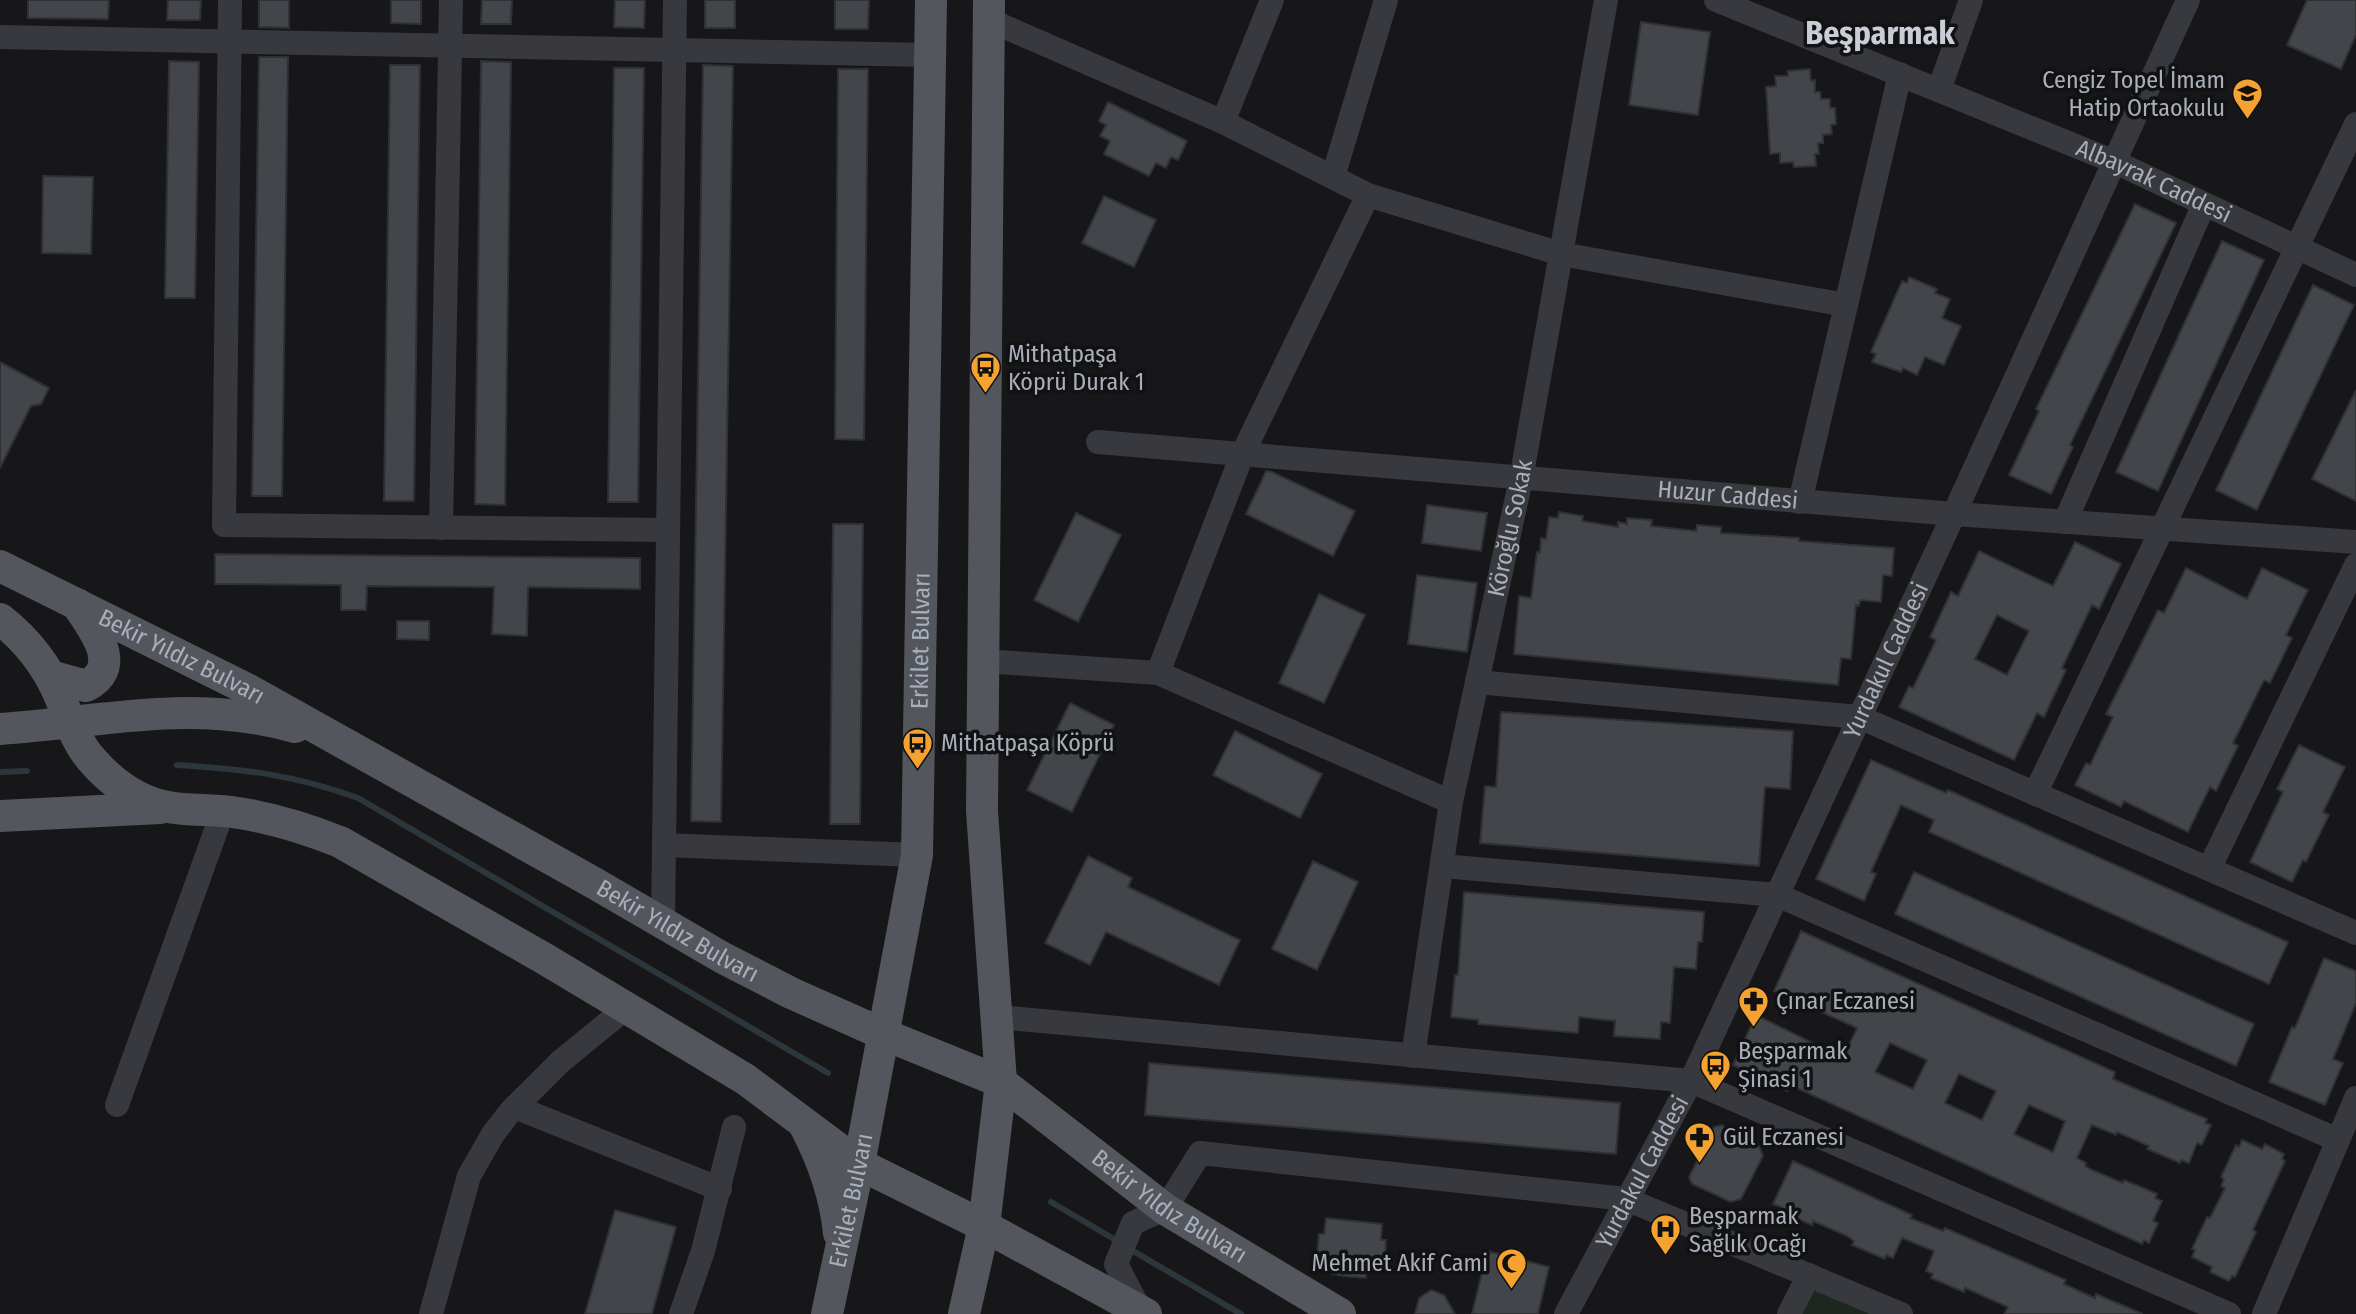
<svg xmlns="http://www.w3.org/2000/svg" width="2356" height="1314" viewBox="0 0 2356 1314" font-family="'Fira Sans Condensed',sans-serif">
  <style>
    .green { fill: #1e271f }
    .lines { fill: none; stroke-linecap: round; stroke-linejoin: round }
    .stream { stroke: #2c373d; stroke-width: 6 }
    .building { fill: #424549; stroke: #303135; stroke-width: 2; fill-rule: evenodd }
    .minor { stroke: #37393e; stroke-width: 24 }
    .major { stroke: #53565d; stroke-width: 32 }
    .labels { text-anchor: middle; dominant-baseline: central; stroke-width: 7; stroke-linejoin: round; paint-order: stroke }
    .poi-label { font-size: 24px; fill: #a8afb9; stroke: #121214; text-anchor: start }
    .street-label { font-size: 24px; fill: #a8afb9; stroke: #121214 }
    .district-label { font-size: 32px; font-weight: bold; fill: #c9cdd5; stroke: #121214 }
  </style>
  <rect width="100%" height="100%" fill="#171719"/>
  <polygon class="green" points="1807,1277 1889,1314 1788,1314"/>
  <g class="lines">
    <g class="stream">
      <path d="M177,765C244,769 295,775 358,798L828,1073"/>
      <polyline points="0,772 27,771"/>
      <polyline points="1051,1202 1119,1242"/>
      <polyline points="1128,1248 1241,1314"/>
    </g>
  </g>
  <g class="building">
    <polygon points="28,0 109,0 108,19 28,18"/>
    <polygon points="168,0 201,0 200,20 167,20"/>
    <polygon points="259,0 289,0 289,28 259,27"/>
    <polygon points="391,0 421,0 421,24 391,23"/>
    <polygon points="482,0 512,0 511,24 481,24"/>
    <polygon points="615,0 645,0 644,28 614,27"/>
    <rect x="705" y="0" width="30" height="28"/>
    <polygon points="835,0 869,0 868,29 835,29"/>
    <polygon points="2307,0 2356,0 2356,35 2341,69 2287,45"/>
    <polygon points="1641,22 1710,32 1698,115 1629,105"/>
    <polygon points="259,57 288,57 282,496 252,496"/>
    <polygon points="169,61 199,62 195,298 165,298"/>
    <polygon points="481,61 511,62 505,505 475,504"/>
    <polygon points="390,65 420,65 414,501 384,501"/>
    <polygon points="703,65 733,66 721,822 691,821"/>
    <polygon points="614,68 644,68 638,502 608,502"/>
    <polygon points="838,69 868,69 864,440 835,439"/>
    <polygon points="1810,69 1811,81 1815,80 1815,92 1820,92 1821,99 1830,99 1830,108 1835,108 1836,124 1831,125 1832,134 1823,135 1823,143 1818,143 1819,154 1815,154 1816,166 1794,167 1793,162 1780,163 1780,153 1770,154 1766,87 1776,86 1775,76 1788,76 1788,71"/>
    <polygon points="1108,102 1187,141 1178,160 1171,157 1166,168 1156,163 1149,176 1104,154 1110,141 1100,136 1106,125 1099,121"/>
    <polygon points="43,176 93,177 91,254 42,253"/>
    <polygon points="1104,196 1156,220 1134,267 1082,243"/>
    <polygon points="2135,204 2176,223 2070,445 2073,447 2051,494 2009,475 2039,411 2036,409"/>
    <polygon points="2222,241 2264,260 2158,491 2116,472"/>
    <polygon points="1909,277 1937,289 1935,293 1950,299 1942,318 1961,326 1944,365 1925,357 1917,375 1903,368 1901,372 1872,362 1876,354 1871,352 1902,281 1907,283"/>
    <polygon points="2313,285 2354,305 2257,510 2216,490"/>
    <polygon points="0,362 49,388 41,404 31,406 0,468"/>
    <polygon points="2356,390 2356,501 2312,479"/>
    <polygon points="1266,471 1272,472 1355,511 1333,556 1246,514"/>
    <polygon points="1427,505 1487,513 1481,551 1422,543"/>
    <polygon points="1559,512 1583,516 1582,521 1618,527 1618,522 1627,524 1627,518 1652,520 1651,526 1696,531 1697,525 1721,527 1721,533 1799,538 1799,541 1894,548 1892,576 1883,575 1881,602 1860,600 1859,606 1856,605 1851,659 1841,658 1838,685 1514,654 1519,596 1531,598 1537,552 1540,553 1541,538 1546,539 1549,517 1558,518"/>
    <polygon points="1076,513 1121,535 1078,622 1034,600"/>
    <polygon points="833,524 863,524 860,824 830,824"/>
    <path d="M2075,542L2121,564L2099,609L2092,605L2062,668L2066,670L2044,717L2037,713L2014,760L1899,707L1909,686L1913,688L1936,640L1930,637L1951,592L1958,596L1979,551L2053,586ZM1997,615L2029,631L2007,675L1975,659Z"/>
    <polygon points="215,554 640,558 640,589 528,587 527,636 492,634 494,587 367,586 366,610 341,610 341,585 215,584"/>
    <polygon points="2186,568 2247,599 2262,568 2308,590 2286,635 2292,638 2270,683 2264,680 2233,743 2238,746 2216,791 2210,787 2188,832 2124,801 2121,807 2075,785 2086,763 2090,765 2113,717 2106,714 2158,610 2164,613"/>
    <polygon points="1417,575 1477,583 1467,652 1408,644"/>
    <polygon points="1319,594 1365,615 1324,703 1279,683"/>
    <polygon points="397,621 429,621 429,640 397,639"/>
    <polygon points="1070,703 1114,725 1072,812 1027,790"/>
    <polygon points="1501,712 1793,731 1790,789 1765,787 1759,866 1480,843 1485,786 1496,787"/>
    <polygon points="1235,731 1322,774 1300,818 1213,775"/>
    <polygon points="2299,745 2345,767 2323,812 2329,815 2306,862 2303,860 2292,882 2250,862 2283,792 2277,789"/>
    <polygon points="1871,760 1946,793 1948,790 2288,942 2269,984 1929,832 1934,820 1901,805 1871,872 1876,874 1864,901 1816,879"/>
    <polygon points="1088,856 1132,878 1128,887 1240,940 1219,985 1106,932 1090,965 1045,943"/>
    <polygon points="1313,861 1358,882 1317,970 1272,949"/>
    <polygon points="1914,872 2254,1024 2236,1066 1895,914"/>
    <polygon points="1464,892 1704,912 1702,942 1698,942 1696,969 1674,967 1670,1023 1661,1022 1660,1039 1614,1036 1615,1021 1579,1017 1578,1033 1478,1024 1478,1020 1451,1017 1455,975 1458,975"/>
    <path d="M1801,931L2115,1072L2113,1079L2207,1119L2205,1123L2211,1125L2202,1145L2197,1143L2189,1163L2181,1160L2180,1163L2147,1149L2149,1146L2117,1132L2116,1135L2092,1125L2077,1158L2086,1163L2085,1166L2092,1170L2123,1183L2124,1180L2141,1187L2157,1194L2155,1198L2162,1201L2153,1221L2158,1223L2149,1243L2144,1240L2142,1244L1790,1085L1787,1091L1733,1065L1756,1015L1843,1058L1857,1028L1774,991ZM1890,1043L1927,1060L1913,1089L1875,1072ZM1959,1074L1996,1091L1982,1120L1945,1103ZM2029,1105L2065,1121L2053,1152L2014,1134Z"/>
    <polygon points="2324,958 2356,971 2356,1003 2333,1059 2343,1063 2325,1105 2269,1082 2292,1027 2295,1028"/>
    <polygon points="1149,1063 1620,1103 1616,1154 1145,1115"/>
    <polygon points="1722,1125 1759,1146 1763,1156 1741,1199 1731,1202 1692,1184 1689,1177 1714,1127"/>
    <polygon points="2242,1140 2262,1149 2265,1144 2284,1154 2282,1159 2285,1161 2253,1230 2256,1232 2243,1260 2235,1277 2232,1276 2229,1281 2210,1272 2212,1267 2192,1257 2195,1250 2192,1249 2207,1217 2210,1218 2225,1188 2221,1186 2224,1179 2221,1177 2236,1145 2239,1147"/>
    <polygon points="1793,1161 1912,1215 1910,1218 1943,1231 1945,1228 2066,1280 2064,1284 2079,1291 2095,1298 2096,1294 2143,1314 2004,1314 2008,1307 1965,1288 1964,1292 1931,1278 1933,1274 1926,1271 1934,1251 1902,1238 1893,1258 1886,1255 1885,1259 1852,1245 1854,1241 1847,1236 1813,1221 1812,1225 1779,1211 1781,1207 1773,1204"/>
    <polygon points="615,1210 676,1227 652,1314 585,1314"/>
    <polygon points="1326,1218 1382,1224 1381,1240 1386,1240 1385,1261 1379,1260 1378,1273 1366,1272 1366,1278 1344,1276 1332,1274 1332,1269 1321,1268 1322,1254 1317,1254 1319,1234 1324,1234"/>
    <polygon points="1487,1251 1549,1267 1538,1314 1472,1314"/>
    <polygon points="1431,1290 1444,1295 1455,1314 1415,1314 1419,1298"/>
  </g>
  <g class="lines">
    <g class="minor">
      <polyline points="230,0 224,525 668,530"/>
      <path id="s1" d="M1716,0L2115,162L2356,275"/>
      <polyline points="989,20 1223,122 1368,195 1561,254 1846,305"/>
      <polyline points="0,37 930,55"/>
      <polyline points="1939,90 1971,0"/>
      <polyline points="1223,122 1272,0"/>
      <polyline points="1333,177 1386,0"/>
      <path id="s2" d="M1098,442L1954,514L2356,542"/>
      <polyline points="1800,502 1900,74"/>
      <polyline points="2065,522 2204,204"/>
      <polyline points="441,528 451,0"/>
      <polyline points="983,661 1158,673 1451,802"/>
      <polyline points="1158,673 1242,455 1368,195"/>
      <polyline points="1477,682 1859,717 2356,933"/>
      <polyline points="2035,794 2356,124"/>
      <polyline points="664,845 917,855"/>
      <polyline points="1442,866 1777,895 2338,1140"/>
      <polyline points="2209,869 2356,565"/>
      <polyline points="663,924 675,0"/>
      <polyline points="998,1017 1691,1081 2229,1314"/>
      <path id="s3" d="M1413,1056L1451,802L1521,479L1606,0"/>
      <polyline points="117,1105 223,811"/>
      <polyline points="515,1107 720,1189"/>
      <polyline points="1140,1310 1116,1264 1133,1223 1165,1209 1200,1153 1626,1199 1901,1314"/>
      <polyline points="431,1314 469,1176 493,1134 510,1112 560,1062 626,1008"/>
      <polyline points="681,1314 703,1251 734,1127"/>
      <path id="s4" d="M1566,1314L1691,1081L1954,514L2188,0"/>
      <polyline points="1789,1314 1809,1275"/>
      <polyline points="2264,1314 2356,1098"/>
    </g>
    <g class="major">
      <path id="s5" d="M0,566L247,689L594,883L723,958L791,993L883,1034L1001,1082L1165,1209L1340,1314"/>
      <path d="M0,619C27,640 48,667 61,699C70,721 76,742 92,760C111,782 138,802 168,807C189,811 211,809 232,812C269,817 305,828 340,842L545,959L745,1079L859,1164L984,1226L1146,1314"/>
      <path d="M50,676L86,686C125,666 92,628 77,604"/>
      <path d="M0,729C104,722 191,698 295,727"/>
      <polyline points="0,816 160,808"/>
      <path d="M805,1126C823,1160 835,1194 839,1233"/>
      <path id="s6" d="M827,1314L859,1164L917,855L931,0"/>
      <polyline points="964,1314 984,1226 1001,1082 982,811 989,0"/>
    </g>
  </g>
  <defs>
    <symbol id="school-pin" viewBox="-11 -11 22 30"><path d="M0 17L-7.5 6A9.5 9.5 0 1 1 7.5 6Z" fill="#f6a231" stroke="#121214"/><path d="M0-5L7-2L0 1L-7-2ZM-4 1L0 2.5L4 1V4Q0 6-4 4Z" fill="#111"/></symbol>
    <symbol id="bus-pin" viewBox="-11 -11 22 30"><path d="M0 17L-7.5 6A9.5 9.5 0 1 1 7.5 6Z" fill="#f6a231" stroke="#121214"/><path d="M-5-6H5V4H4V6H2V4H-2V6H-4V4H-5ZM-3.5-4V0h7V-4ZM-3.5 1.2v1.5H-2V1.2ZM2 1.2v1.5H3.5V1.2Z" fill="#111"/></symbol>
    <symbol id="pharmacy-pin" viewBox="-11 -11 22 30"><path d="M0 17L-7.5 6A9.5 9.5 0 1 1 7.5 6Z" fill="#f6a231" stroke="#121214"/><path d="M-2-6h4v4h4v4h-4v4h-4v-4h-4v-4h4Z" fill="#111"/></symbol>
    <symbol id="hospital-pin" viewBox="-11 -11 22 30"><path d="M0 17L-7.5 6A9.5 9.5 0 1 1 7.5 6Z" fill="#f6a231" stroke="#121214"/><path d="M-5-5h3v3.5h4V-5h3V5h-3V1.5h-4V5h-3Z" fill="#111"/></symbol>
    <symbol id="mosque-pin" viewBox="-11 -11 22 30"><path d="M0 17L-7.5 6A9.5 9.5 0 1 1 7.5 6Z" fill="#f6a231" stroke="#121214"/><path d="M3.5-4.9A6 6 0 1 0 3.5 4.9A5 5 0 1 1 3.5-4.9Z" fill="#111"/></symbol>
  </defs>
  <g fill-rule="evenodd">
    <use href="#school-pin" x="2230" y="76" width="35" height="47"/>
    <use href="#bus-pin" x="968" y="350" width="35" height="47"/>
    <use href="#bus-pin" x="900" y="726" width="35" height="47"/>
    <use href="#pharmacy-pin" x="1736" y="984" width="35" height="47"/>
    <use href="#bus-pin" x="1698" y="1048" width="35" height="47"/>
    <use href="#pharmacy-pin" x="1682" y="1120" width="35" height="47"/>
    <use href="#hospital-pin" x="1648" y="1212" width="35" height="47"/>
    <use href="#mosque-pin" x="1494" y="1246" width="35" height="47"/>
  </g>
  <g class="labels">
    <g class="poi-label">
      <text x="2225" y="80" text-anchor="end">Cengiz Topel İmam<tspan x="2225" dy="28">Hatip Ortaokulu</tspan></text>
      <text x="1008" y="354">Mithatpaşa<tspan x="1008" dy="28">Köprü Durak 1</tspan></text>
      <text x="941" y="743">Mithatpaşa Köprü</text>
      <text x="1776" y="1001">Çınar Eczanesi</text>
      <text x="1738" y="1051">Beşparmak<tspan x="1738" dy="28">Şinasi 1</tspan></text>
      <text x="1723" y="1137">Gül Eczanesi</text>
      <text x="1689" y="1216">Beşparmak<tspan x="1689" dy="28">Sağlık Ocağı</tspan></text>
      <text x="1488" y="1263" text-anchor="end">Mehmet Akif Cami</text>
    </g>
    <g class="street-label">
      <text stroke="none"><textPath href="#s1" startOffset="474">Albayrak Caddesi</textPath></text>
      <text stroke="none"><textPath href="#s2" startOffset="632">Huzur Caddesi</textPath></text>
      <text stroke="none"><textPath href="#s3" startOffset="537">Köroğlu Sokak</textPath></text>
      <text stroke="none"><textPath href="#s6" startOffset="682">Erkilet Bulvarı</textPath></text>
      <text stroke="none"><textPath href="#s5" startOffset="203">Bekir Yıldız Bulvarı</textPath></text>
      <text stroke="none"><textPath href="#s4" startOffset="728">Yurdakul Caddesi</textPath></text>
      <text stroke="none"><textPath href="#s5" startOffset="770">Bekir Yıldız Bulvarı</textPath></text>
      <text stroke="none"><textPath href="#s4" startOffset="161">Yurdakul Caddesi</textPath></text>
      <text stroke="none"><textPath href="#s6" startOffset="116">Erkilet Bulvarı</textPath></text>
      <text stroke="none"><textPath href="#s5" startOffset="1337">Bekir Yıldız Bulvarı</textPath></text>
    </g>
    <g class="district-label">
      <text x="1880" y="33">Beşparmak</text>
    </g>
  </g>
</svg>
